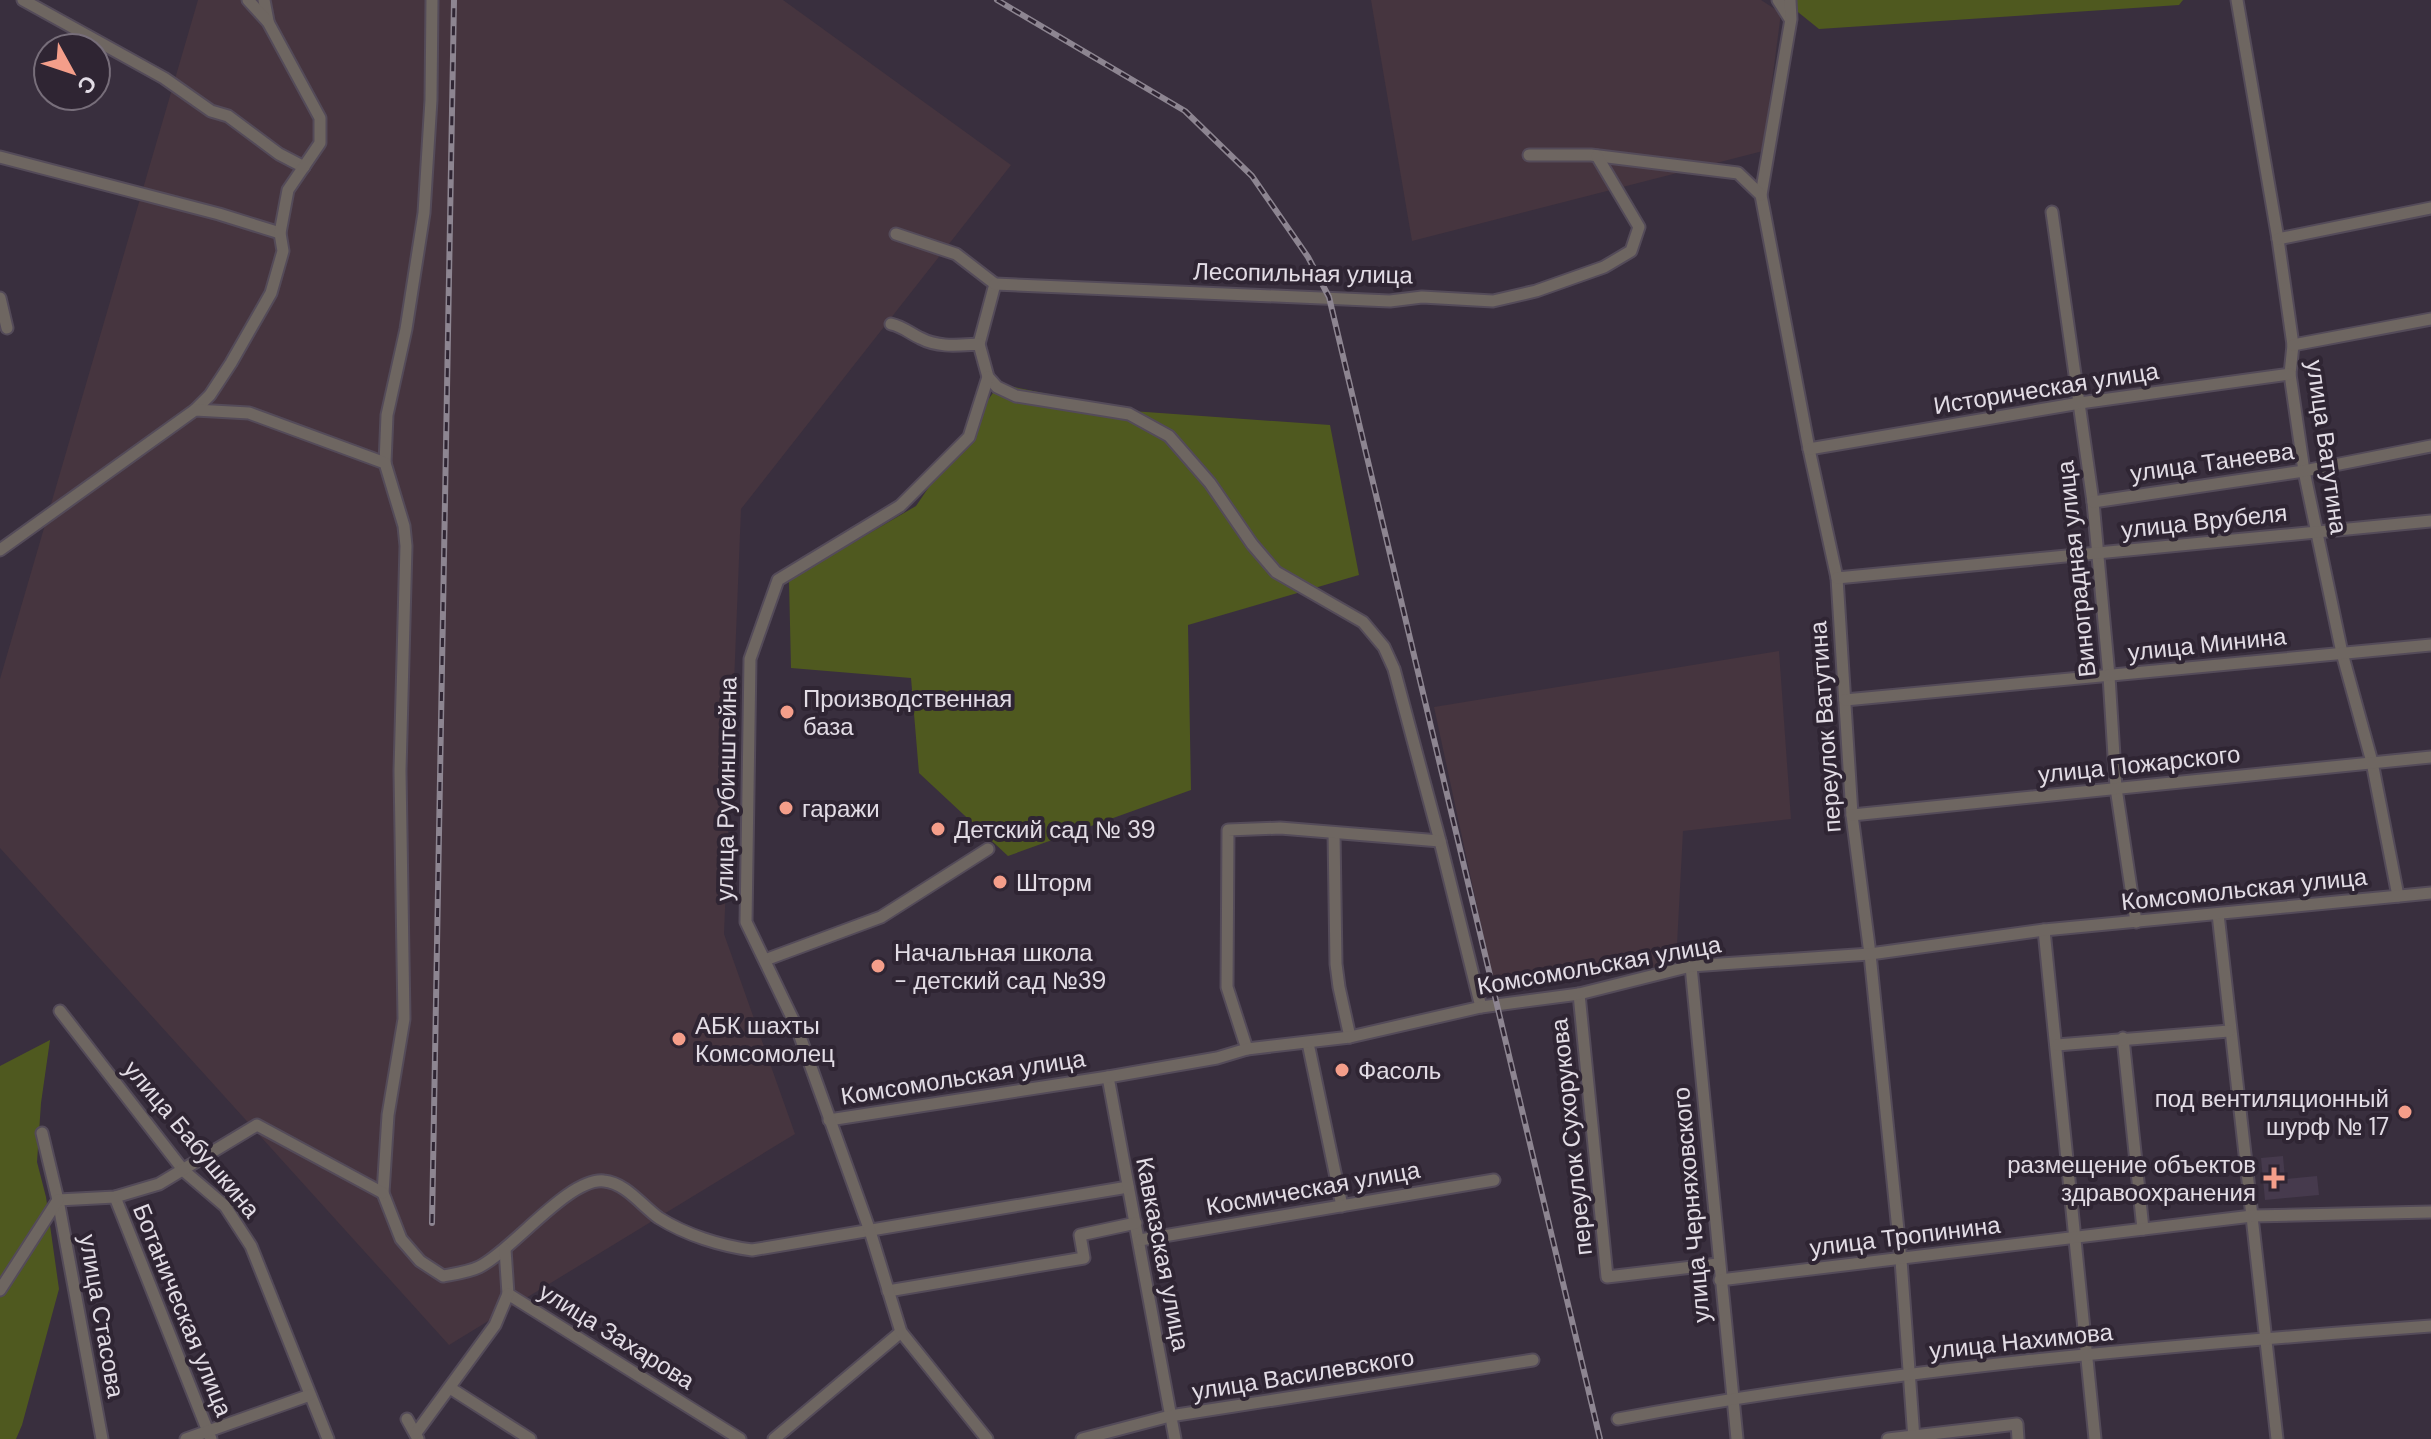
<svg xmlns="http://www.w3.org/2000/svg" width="2431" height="1439" viewBox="0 0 2431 1439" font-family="'DM Sans',sans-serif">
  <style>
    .industrial { fill: #46353f }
    .built { fill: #463a4d }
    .green { fill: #4f591f }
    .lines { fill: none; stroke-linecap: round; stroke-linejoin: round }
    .minor-casing { stroke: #544b59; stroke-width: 15 }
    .minor { stroke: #6e6661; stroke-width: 11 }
    .rail-casing { stroke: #8d8591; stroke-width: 6 }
    .rail { stroke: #2f2533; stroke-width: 3; stroke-dasharray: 9; stroke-linecap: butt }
    .poi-dot { fill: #f49e8a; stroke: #2f2533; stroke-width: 3 }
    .labels { text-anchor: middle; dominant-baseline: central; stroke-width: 8; stroke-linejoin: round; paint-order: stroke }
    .street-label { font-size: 24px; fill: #e2dce5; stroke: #2f2533 }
    .poi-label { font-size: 24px; fill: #e2dce5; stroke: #2f2533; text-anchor: start }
  </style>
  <rect width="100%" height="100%" fill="#392f3e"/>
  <g class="industrial">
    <polygon points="198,0 783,0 1011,165 741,509 724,934 795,1134 449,1345 0,848 0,679"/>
    <polygon points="1371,0 1761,0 1781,13 1763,151 1412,241"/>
    <polygon points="1779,651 1791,819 1683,831 1676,964 1495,990 1434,707"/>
  </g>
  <polygon class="built" points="2283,1156 2285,1179 2317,1176 2319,1195 2265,1200 2261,1158"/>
  <g class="green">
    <polygon points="1783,0 2183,0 2179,5 1819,29"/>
    <polygon points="999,384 1132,411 1330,425 1359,575 1188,625 1191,790 1008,856 919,773 911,678 791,668 789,580 916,506"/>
    <polygon points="50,1040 41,1103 37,1162 46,1197 59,1289 22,1425 16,1439 0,1439 0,1066"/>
  </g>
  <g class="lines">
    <defs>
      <g id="minor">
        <polyline points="23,0 164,78 211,111 228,116 279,154 304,167"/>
        <polyline points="264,0 268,21"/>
        <polyline points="1778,0 1790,19"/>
        <polyline points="1790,0 1791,19 1761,195 1809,449 1837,578 1852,815 1870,954 1901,1260 1914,1439"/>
        <polyline points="2237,0 2278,239 2293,345 2290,374 2304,471 2342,653 2372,762 2398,896"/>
        <polyline points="1529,155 1591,155 1738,173 1761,195"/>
        <polyline points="0,157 219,214 280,233"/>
        <polyline points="2052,212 2093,502 2109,676 2116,788 2136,922"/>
        <polyline points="896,234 956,254 995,284 979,344"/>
        <polyline points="2278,239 2431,208"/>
        <polyline points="995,284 1390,301 1422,297 1493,301 1536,291 1604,267 1631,251 1639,227 1597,156"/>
        <polyline points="0,298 7,328"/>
        <path d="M891,324C904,327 909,333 920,338C939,348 959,345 979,344L988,377L997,387L1016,396L1129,414L1169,436L1210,483L1252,544L1276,572L1363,622L1384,647L1394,669L1440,841L1481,1007"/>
        <polyline points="2293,345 2431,319"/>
        <polyline points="195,410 210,395 231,363 271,293 283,251 280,233 288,190 320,143 320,118 268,22 248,0"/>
        <polyline points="1809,449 2080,403 2290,374"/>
        <polyline points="385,463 387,415 406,329 424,213 431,100 432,0"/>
        <polyline points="2093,502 2304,471 2431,446"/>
        <path d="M0,550L195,410L249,413L385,463L404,526L406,546L400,771L404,1019L388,1115L383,1193L401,1239L420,1261L443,1276C454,1274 469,1272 479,1267C513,1250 569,1177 604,1181C626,1183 642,1206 659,1218C686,1235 721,1246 752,1250L1128,1187"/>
        <polyline points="1837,578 2431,521"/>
        <polyline points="1845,700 2431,645"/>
        <polyline points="1852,815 2431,757"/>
        <polyline points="1334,833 1336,964 1339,987 1350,1037"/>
        <polyline points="2218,914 2277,1439"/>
        <polyline points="2044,930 2095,1439"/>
        <polyline points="765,960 881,917 988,849"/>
        <polyline points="1691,966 1737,1439"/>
        <polyline points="1579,994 1607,1277 1718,1264"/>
        <polyline points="60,1011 184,1171 225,1206 251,1246 328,1439"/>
        <polyline points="2123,1038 2143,1229"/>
        <polyline points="1308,1043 1342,1206"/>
        <polyline points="2057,1045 2229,1031"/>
        <polyline points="1247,1049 1227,987 1228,830 1280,828 1440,841"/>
        <polyline points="1108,1077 1175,1439"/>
        <polyline points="829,1120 1108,1077 1217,1058 1247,1049 1350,1037 1481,1007 1579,994 1691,966 1870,954 2044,930 2431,893"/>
        <polyline points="42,1133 58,1200 102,1439"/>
        <polyline points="115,1197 211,1439"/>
        <polyline points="58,1200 115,1197 159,1184 257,1125 383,1193"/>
        <polyline points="1140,1240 1494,1180"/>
        <polyline points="505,1249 508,1294 740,1439"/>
        <polyline points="1720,1280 2252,1216 2431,1212"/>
        <polyline points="0,1290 58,1200"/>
        <polyline points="888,1291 1084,1258 1080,1235 1136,1223"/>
        <polyline points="450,1388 530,1439"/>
        <polyline points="407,1419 418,1439"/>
        <path d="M1618,1419C1886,1369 2159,1346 2431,1326"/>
        <polyline points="416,1433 495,1325 508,1294"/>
        <polyline points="186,1439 310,1395"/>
        <polyline points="774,1439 901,1332"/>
        <polyline points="987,1439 901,1332 870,1231 797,1028 746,922 750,659 778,580 900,506 969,437 988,377"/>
        <polyline points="1082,1439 1170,1416 1533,1360"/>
        <polyline points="1888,1439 2017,1424 2018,1439"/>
      </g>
    </defs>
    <use href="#minor" class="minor-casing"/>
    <use href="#minor" class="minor"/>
    <defs>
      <g id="rail">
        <polyline points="997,0 1185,111 1252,176 1308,257 1329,297 1600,1439"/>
        <polyline points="432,1223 454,0"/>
      </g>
    </defs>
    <use href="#rail" class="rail-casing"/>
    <use href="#rail" class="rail"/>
  </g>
  <g class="poi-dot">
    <circle cx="787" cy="712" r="8"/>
    <circle cx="786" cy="808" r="8"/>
    <circle cx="938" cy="829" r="8"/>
    <circle cx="1000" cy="882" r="8"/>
    <circle cx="878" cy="966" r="8"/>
    <circle cx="679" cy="1039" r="8"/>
    <circle cx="1342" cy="1070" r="8"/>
    <circle cx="2405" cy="1112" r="8"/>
    <path d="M2270 1166h8v8h8v8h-8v8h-8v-8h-8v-8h8z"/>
  </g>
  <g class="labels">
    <g class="street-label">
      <text transform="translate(1303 273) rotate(1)">Лесопильная улица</text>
      <text transform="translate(2046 388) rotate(-9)">Историческая улица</text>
      <text transform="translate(2327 447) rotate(82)">улица Ватутина</text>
      <text transform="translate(2212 462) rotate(-8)">улица Танеева</text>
      <text transform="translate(2204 521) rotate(-6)">улица Врубеля</text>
      <text transform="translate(2076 569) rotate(-96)">Виноградная улица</text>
      <text transform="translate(2207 644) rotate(-6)">улица Минина</text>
      <text transform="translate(1825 727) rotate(-94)">переулок Ватутина</text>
      <text transform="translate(2139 764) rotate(-6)">улица Пожарского</text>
      <text transform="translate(726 789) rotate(-89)">улица Рубинштейна</text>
      <text transform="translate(2244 889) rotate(-6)">Комсомольская улица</text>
      <text transform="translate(1599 965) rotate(-10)">Комсомольская улица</text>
      <text transform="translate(963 1077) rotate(-9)">Комсомольская улица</text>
      <text transform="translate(1571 1137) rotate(-96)">переулок Сухорукова</text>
      <text transform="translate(192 1139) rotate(50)">улица Бабушкина</text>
      <text transform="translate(1313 1188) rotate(-10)">Космическая улица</text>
      <text transform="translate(1691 1205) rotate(-95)">улица Черняховского</text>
      <text transform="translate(1905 1236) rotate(-7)">улица Тропинина</text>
      <text transform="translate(1163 1254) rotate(79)">Кавказская улица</text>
      <text transform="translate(183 1310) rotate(68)">Ботаническая улица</text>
      <text transform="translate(102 1316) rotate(80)">улица Стасова</text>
      <text transform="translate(617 1336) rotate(32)">улица Захарова</text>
      <text transform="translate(2021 1341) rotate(-6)">улица Нахимова</text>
      <text transform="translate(1303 1374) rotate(-9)">улица Василевского</text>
    </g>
    <g class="poi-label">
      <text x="803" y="698">Производственная<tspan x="803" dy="28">база</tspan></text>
      <text x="802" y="808">гаражи</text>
      <text x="954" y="829">Детский сад № 39</text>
      <text x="1016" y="882">Шторм</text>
      <text x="894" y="952">Начальная школа<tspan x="894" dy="28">- детский сад №39</tspan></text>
      <text x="695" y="1025">АБК шахты<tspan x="695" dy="28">Комсомолец</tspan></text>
      <text x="1358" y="1070">Фасоль</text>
      <text x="2389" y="1098" text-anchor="end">под вентиляционный<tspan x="2389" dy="28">шурф № 17</tspan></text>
      <text x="2256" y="1164" text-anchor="end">размещение объектов<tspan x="2256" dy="28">здравоохранения</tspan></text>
    </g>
  </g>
  <g transform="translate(72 72) rotate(130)"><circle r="38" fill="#2f2533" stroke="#776e7a" stroke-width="2"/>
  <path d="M0-6L14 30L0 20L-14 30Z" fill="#f49e8a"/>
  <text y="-12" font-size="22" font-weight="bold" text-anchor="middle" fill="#e2dce5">С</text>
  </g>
</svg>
